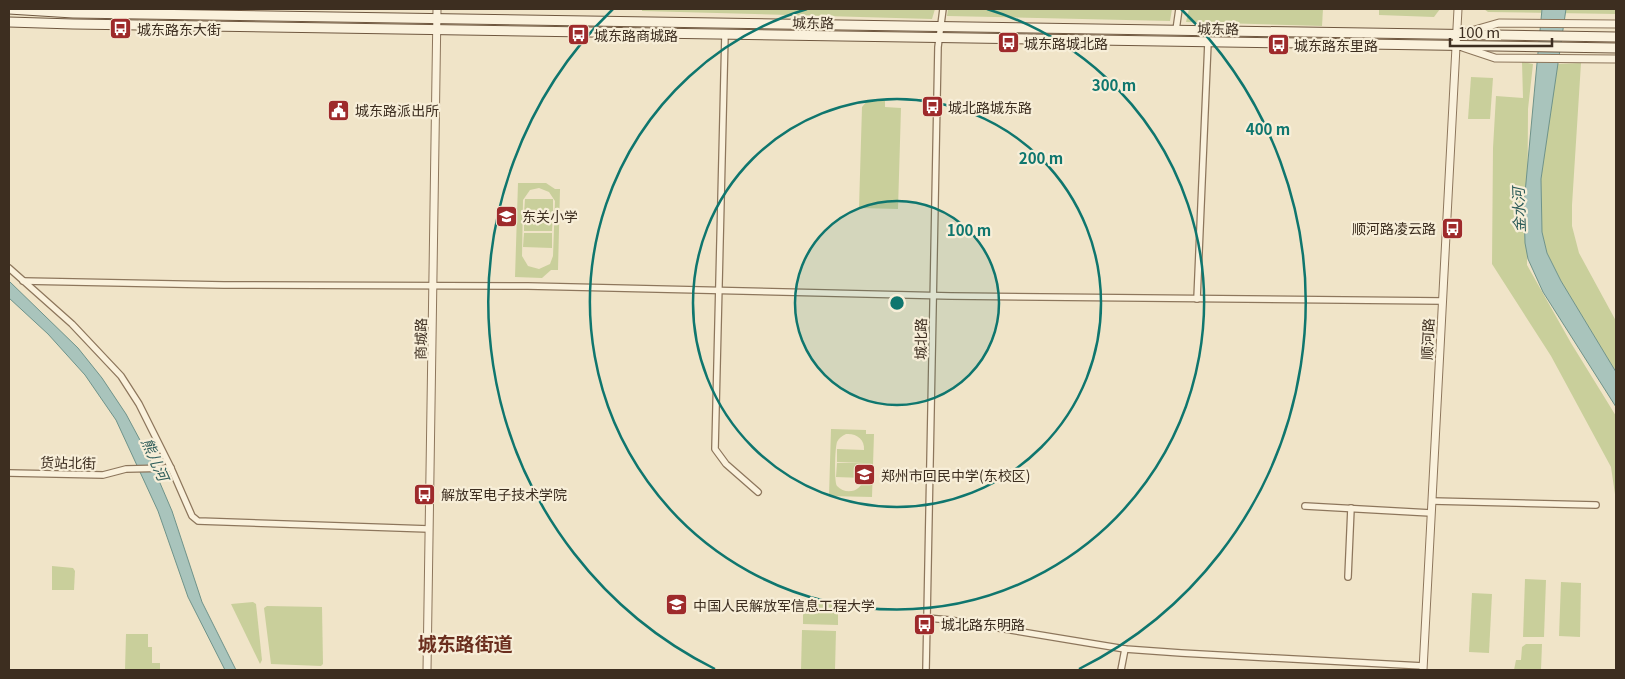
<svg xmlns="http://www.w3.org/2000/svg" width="1625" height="679" viewBox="0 0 1625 679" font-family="Georgia,'Noto Sans SC',serif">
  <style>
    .green { fill: #c9cf9b; fill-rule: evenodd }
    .water { fill: #a9c4bc; stroke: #6f938a }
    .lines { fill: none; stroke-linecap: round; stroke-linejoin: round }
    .minor-casing { stroke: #8d765c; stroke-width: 8 }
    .tertiary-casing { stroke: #8d765c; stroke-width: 9 }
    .secondary-casing { stroke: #6f573f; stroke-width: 11 }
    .minor { stroke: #faf1dc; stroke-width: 5.5 }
    .tertiary { stroke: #faf1dc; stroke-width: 7 }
    .secondary { stroke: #faf1dc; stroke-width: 9 }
    .ring { fill: none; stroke: #0f766e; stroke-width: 2.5 }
    .labels { text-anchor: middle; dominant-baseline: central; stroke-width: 4.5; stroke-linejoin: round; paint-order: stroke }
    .street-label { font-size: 14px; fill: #3d2e20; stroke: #f7eed8 }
    .poi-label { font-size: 14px; fill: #3d2e20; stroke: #f7eed8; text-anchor: start }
    .water-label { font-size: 15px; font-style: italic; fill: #2f5d5a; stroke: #f7eed8 }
    .district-label { font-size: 19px; font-weight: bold; fill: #6b2e1e; stroke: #f7eed8 }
    .centre { fill: #0f766e; stroke: #f7eed8; stroke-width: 2.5 }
    .ring-label { font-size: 15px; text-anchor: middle; font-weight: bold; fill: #0f766e; stroke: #f7eed8; stroke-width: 4.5; stroke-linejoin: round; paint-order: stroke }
  </style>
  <rect width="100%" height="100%" fill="#f0e4c8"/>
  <g class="green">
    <polygon points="642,9 935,9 932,19 642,11"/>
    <polygon points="948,9 1172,9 1170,21 947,16"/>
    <polygon points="1189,9 1323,9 1322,26 1186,22"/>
    <polygon points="1379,9 1440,9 1434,17 1379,15"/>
    <polygon points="1484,9 1616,9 1616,14 1488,12"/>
    <polygon points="1522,62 1533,64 1528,109 1527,265 1571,343 1616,416 1616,501 1611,467 1551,356 1492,264 1493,148 1496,96 1523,98"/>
    <polygon points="1581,63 1572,205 1572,226 1579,253 1616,321 1616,372 1561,281 1547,253 1542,232 1541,179 1557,64"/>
    <polygon points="1471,77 1493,78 1490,119 1468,119"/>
    <polygon points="867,101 885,101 885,107 901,108 898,209 859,208 862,107"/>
    <path d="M518,183H546L555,189H560L558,270H551L542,278L515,277ZM539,188L549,192L555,201L553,256L550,264L539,269L528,266L522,256L523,200L530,190Z"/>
    <polygon points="525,199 553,199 553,215 524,214"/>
    <polygon points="524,216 553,216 552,231 524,231"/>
    <polygon points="524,233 552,233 552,248 523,247"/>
    <path d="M831,429L866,430V434H874L872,497L829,496ZM846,434C856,433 865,439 864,450L837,449V462L864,463H837L836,477L863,478C863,491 846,496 837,486C834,481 835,448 837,442C839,438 842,436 846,434Z"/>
    <polygon points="52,566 73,568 75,571 74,590 52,590"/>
    <polygon points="1525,579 1546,580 1544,637 1523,637"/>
    <polygon points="1561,582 1581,583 1580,637 1559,636"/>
    <polygon points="1472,593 1492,594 1489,653 1469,652"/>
    <polygon points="803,599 838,599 838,625 803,624"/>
    <polygon points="253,602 256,604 262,660 260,664 231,604"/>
    <polygon points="267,606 322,607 323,664 321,666 271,664 264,608"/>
    <polygon points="802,630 836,631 835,670 801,670"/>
    <polygon points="126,634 148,634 148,647 152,647 152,663 160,663 160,670 125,670"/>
    <polygon points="1526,644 1542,644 1541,670 1514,670 1516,660 1521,660 1522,647"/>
  </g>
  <g class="water">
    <polygon points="1542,9 1566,9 1541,179 1542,232 1547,253 1561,281 1616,372 1616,407 1543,292 1528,259 1525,243 1524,204"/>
    <polygon points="9,281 78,348 102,378 126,414 148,455 172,511 202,602 236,670 225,670 188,597 158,511 116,420 85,375 48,334 9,298"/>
  </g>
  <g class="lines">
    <defs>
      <g id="minor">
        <polyline points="1176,30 1179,9"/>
        <polyline points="725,34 715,449 726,464 758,492"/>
        <polyline points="9,268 72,324 121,376 139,404 171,468 192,516 198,521 429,529"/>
        <polyline points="23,281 224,285 528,286 951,296 1442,301"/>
        <polyline points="1197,299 1208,42"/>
        <polyline points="9,473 103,475 126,469 171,468"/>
        <polyline points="1432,501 1596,505"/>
        <polyline points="1305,506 1431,513"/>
        <polyline points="1348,577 1351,508"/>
        <polyline points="927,618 950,620 1125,649 1181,653 1423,666"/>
        <polyline points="926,670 938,47 943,9"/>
        <polyline points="1121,670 1125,649"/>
      </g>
      <g id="tertiary">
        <polyline points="1464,33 1499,23 1616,24"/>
        <polyline points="1462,47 1495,58 1616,59"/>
        <polyline points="427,670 437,9"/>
        <polyline points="1423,670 1458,9"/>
      </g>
      <g id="secondary">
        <polyline points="9,9 73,13 1616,37"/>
        <polyline points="9,22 73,24 1616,48"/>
      </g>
    </defs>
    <use href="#minor" class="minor-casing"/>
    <use href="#tertiary" class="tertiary-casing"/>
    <use href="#secondary" class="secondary-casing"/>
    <use href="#minor" class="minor"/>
    <use href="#tertiary" class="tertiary"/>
    <use href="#secondary" class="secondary"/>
  </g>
  <circle cx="897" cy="303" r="102" fill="#0f766e" fill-opacity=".12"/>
  <g class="ring">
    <circle cx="897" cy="303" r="102"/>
    <circle cx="897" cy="303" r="204"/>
    <path d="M987 9A307 307 0 1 1 807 9"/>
    <path d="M715 669A409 409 0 0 1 613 9M1181 9A409 409 0 0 1 1079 669"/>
  </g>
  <defs>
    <symbol id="bus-square" viewBox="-11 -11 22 22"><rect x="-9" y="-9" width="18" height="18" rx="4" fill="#9e2a2b" stroke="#f7eed8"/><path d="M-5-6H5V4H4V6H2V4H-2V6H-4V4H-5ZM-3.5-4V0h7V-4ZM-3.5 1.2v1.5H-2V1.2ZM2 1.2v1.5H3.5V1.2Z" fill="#fff"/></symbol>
    <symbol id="civic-square" viewBox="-11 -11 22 22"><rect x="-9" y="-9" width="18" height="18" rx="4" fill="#9e2a2b" stroke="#f7eed8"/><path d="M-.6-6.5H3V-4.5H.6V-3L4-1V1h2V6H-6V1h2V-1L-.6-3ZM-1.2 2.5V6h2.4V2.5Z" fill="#fff"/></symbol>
    <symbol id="school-square" viewBox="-11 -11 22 22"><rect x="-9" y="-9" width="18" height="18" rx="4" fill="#9e2a2b" stroke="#f7eed8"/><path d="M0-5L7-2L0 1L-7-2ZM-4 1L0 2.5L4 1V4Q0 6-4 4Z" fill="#fff"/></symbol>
    <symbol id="university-square" viewBox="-11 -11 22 22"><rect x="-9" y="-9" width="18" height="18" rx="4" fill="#9e2a2b" stroke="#f7eed8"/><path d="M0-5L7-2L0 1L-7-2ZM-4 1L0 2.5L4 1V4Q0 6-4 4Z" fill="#fff"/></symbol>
  </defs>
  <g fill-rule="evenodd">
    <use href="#bus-square" x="108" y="16" width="25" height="25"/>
    <use href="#bus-square" x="566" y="22" width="25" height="25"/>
    <use href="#bus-square" x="996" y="30" width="25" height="25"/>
    <use href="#bus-square" x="1266" y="32" width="25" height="25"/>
    <use href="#bus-square" x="920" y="94" width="25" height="25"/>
    <use href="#civic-square" x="326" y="98" width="25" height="25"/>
    <use href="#school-square" x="494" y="204" width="25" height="25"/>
    <use href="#bus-square" x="1440" y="216" width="25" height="25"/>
    <use href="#school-square" x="852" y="462" width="25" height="25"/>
    <use href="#bus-square" x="412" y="482" width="25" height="25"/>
    <use href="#university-square" x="664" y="592" width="25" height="25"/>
    <use href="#bus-square" x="912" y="612" width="25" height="25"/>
  </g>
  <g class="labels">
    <g class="street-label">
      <text transform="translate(813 22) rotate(1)">城东路</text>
      <text transform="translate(1218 28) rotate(1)">城东路</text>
      <text transform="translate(420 339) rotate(-89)">商城路</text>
      <text transform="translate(920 339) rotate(-89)">城北路</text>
      <text transform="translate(1427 339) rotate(-87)">顺河路</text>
      <text transform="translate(68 462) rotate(1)">货站北街</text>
    </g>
    <g class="poi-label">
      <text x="137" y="29">城东路东大街</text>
      <text x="594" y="35">城东路商城路</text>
      <text x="1024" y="43">城东路城北路</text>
      <text x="1294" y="45">城东路东里路</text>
      <text x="948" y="107">城北路城东路</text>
      <text x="355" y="110">城东路派出所</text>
      <text x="522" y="216">东关小学</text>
      <text x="1436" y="228" text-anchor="end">顺河路凌云路</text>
      <text x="881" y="475">郑州市回民中学(东校区)</text>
      <text x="441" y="494">解放军电子技术学院</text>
      <text x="693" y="605">中国人民解放军信息工程大学</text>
      <text x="941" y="624">城北路东明路</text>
    </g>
    <g class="water-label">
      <text transform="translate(1518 210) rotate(-92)">金水河</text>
      <text transform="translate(156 459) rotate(66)">熊儿河</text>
    </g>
    <g class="district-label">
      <text x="465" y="642">城东路街道</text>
    </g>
  </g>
  <circle cx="897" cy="303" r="8" class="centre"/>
  <g class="ring-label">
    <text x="1114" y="91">300 m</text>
    <text x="1268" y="135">400 m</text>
    <text x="1041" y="164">200 m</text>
    <text x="969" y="236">100 m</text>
  </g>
  <rect width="1625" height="679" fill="none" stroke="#3d2e20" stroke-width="20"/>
  <path d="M1450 38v8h102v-8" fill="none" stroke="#3d2e20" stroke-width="2.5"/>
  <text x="1458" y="38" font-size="15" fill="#3d2e20" stroke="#f7eed8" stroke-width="4" paint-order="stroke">100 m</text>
</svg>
